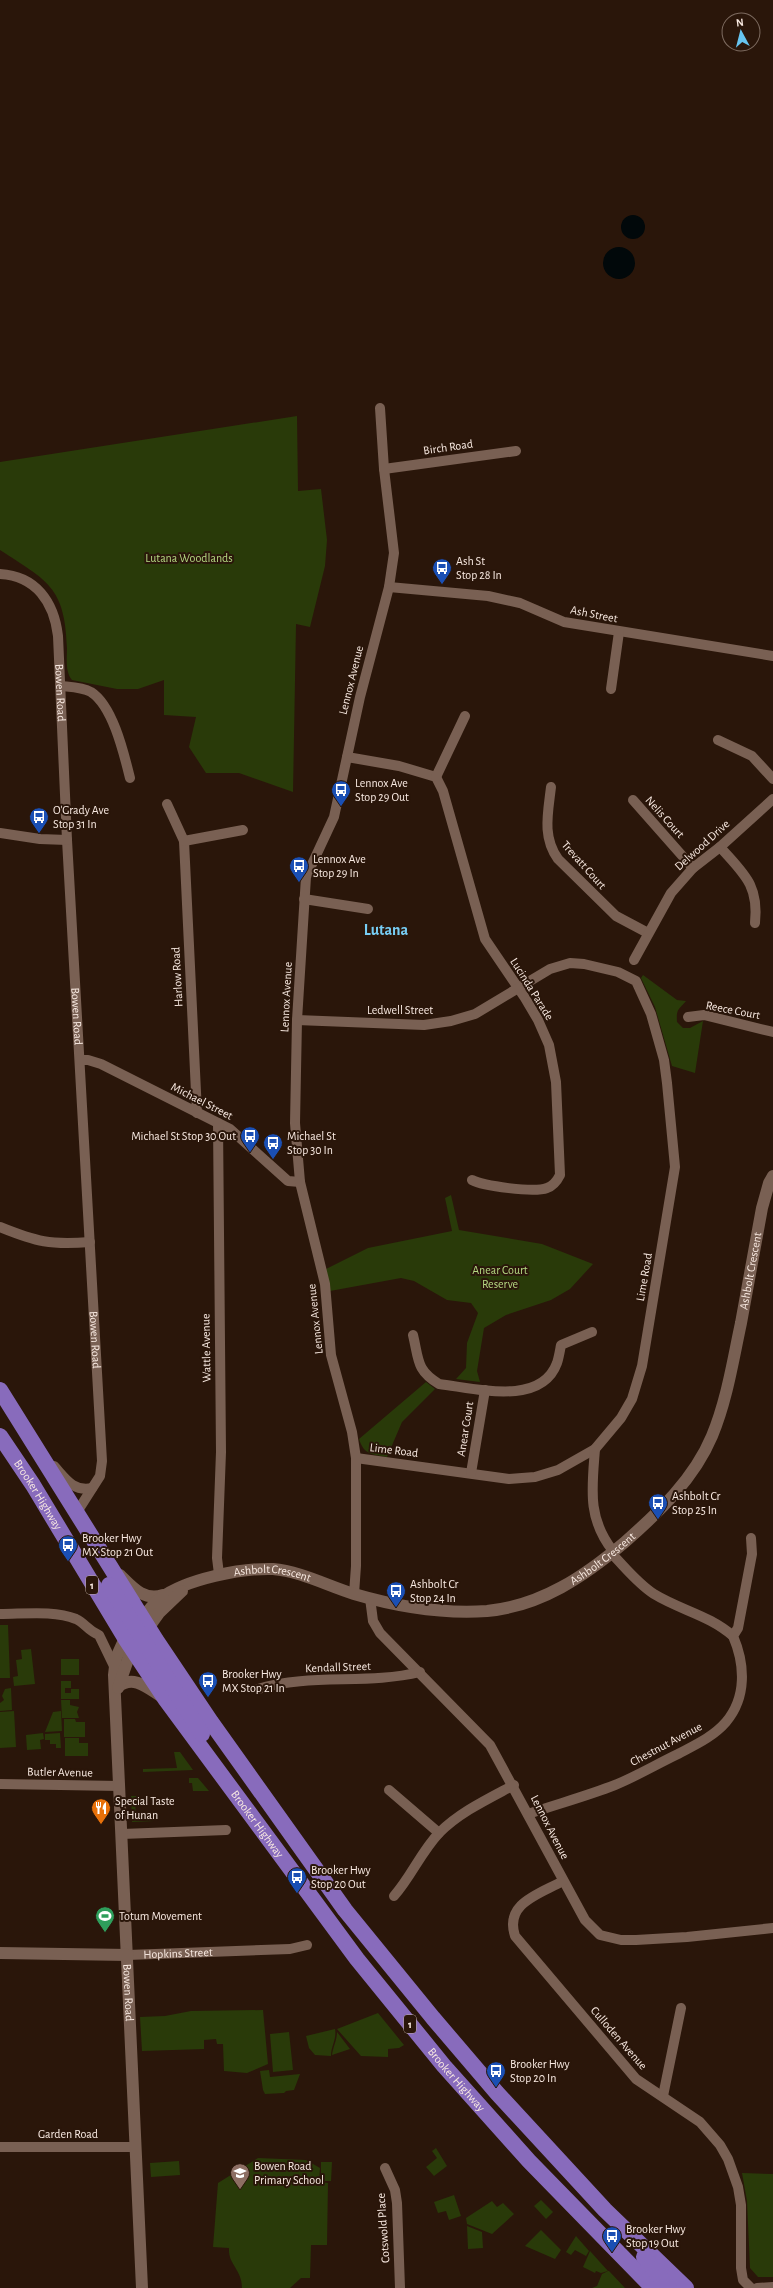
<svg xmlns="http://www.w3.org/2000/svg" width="773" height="2288" viewBox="0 0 773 2288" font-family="'Alegreya Sans',sans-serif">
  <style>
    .green { fill: #293a09 }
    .water { fill: #01080a }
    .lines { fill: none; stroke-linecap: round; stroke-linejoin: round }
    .minor { stroke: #796053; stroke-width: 10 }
    .tertiary { stroke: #796053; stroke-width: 12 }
    .trunk { stroke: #886bbc; stroke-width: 16 }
    .labels { text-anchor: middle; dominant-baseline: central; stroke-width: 4; stroke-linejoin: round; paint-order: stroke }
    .shield { fill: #2a160a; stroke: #bbaaa1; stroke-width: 1 }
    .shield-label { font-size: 11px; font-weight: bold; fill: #f9eae2 }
    .street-label { font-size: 12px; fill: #f9eae2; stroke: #2a160a }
    .park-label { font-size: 12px; fill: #b5d983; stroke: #2a160a }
    .poi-label { font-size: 12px; fill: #f9eae2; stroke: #2a160a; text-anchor: start }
    .district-label { font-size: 16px; font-weight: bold; fill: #77cdf4; stroke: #2a160a }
  </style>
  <rect width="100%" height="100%" fill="#2a160a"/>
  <g class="green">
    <path d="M297,416L298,491L321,489L327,540L325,566L310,627L296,624L293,792L239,773H206L189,747L196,717L164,715V680L138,689H117L72,680C65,672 67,658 67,648C65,586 47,581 0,550V462Z"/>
    <path d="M643,975L677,1000L686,1001C679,1010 676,1008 677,1022L683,1028H690L703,1021L695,1073L672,1066L655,1007L641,978Z"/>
    <polygon points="451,1195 459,1230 542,1244 593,1264 570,1289 551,1300 506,1315 484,1328 477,1371 480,1382 456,1379 466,1368 467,1343 478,1313 471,1303 447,1300 414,1281 401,1278 330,1291 326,1269 368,1248 452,1231 445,1198"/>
    <path d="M426,1382L435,1389L402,1422L387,1457C372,1454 364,1455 359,1439Z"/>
    <polygon points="0,1625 8,1625 10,1678 0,1678"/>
    <polygon points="31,1649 35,1684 14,1686 13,1677 18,1676 16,1660 22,1659 21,1650"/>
    <rect x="61" y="1659" width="18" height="16"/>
    <polygon points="61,1681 71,1681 71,1688 65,1688 65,1693 71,1693 71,1689 79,1689 79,1699 61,1699"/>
    <polygon points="11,1688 12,1710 0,1711 0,1703 4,1700 2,1696 5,1689"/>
    <polygon points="61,1700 70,1700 70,1705 79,1707 77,1712 79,1718 62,1718"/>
    <polygon points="14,1711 16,1747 0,1748 0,1712"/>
    <polygon points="61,1711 62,1731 45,1732 53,1712"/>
    <polygon points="64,1719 75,1719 76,1722 85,1722 85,1737 64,1737"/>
    <polygon points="43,1733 44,1739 40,1740 41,1749 27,1750 26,1735"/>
    <polygon points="60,1733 61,1748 56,1748 56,1744 50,1744 50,1740 45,1740 45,1734"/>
    <polygon points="65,1738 79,1738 79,1743 88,1743 88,1756 65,1756"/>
    <polygon points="174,1752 180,1752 193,1770 143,1772 143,1769 177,1768"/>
    <polygon points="189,1778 198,1778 209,1791 193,1791 192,1783 189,1783"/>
    <polygon points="131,1796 137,1796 137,1801 135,1802 136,1816 154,1815 154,1821 132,1822"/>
    <polygon points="263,2010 268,2064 247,2073 224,2071 223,2044 217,2044 216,2039 204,2040 204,2049 142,2051 140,2017 165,2016 191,2011"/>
    <polygon points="378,2013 404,2045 399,2048 388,2049 388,2057 361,2056 337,2029"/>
    <path d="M335,2029C337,2039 331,2046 331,2056L315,2055L309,2048L306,2036Z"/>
    <polygon points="289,2032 293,2070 273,2072 270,2034"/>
    <path d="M337,2032L350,2049L332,2055C333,2047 337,2040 337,2032Z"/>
    <polygon points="269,2070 270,2077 300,2074 294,2090 286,2091 284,2093 265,2094 263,2090 260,2071"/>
    <polygon points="436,2148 447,2166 434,2176 426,2167 437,2158 432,2151"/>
    <path d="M258,2158L306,2160L320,2168L319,2182L328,2183L327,2245H311L310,2278H301L290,2288H242C242,2269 228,2265 229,2248L213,2247L218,2183Z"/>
    <polygon points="179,2161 180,2175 151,2177 150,2163"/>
    <polygon points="321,2162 332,2162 331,2181 321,2181"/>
    <polygon points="742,2173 773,2174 773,2277 758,2277 750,2268 747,2201"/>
    <polygon points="454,2195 461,2216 449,2220 446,2211 438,2213 434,2202"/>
    <polygon points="541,2200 553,2212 546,2219 534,2206"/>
    <polygon points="492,2201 497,2207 503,2203 514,2214 492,2234 467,2224 466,2218"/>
    <polygon points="467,2226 482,2232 483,2248 468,2249"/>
    <polygon points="541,2230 561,2250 555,2259 525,2246"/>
    <polygon points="576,2236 589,2251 586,2256 575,2250 571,2255 566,2252"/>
    <polygon points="590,2251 608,2271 601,2273 596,2271 595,2273 583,2267"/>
    <polygon points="608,2271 609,2271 625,2288 592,2288 597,2286 602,2274"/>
  </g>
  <g class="water">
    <circle cx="633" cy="227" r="12"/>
    <circle cx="619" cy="263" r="16"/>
  </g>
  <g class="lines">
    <g class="minor">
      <polyline points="384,469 516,451"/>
      <path id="s1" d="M0,574C36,576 54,602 58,636L67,840L102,1461L100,1476L77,1512"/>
      <polyline points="389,587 488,596 520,603 564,622 773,656"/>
      <path d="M61,686C70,687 82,687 91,692C113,706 124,754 130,778"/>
      <polyline points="611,689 619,632"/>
      <polyline points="718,740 752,756 773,779"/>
      <path d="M347,757L399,766L436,777L443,791L485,939L525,998L538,1020L549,1045L556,1082L560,1175C557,1181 553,1186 547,1188C534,1193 483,1186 472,1180"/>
      <polyline points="436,777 465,716"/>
      <path d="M551,787C548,813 542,837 558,859L616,916L648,933"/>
      <polyline points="633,800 693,868"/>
      <polyline points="167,804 184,841 197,1113"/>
      <polyline points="0,833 40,839 67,840"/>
      <polyline points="184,841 243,830"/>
      <path d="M720,847C744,874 759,885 755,923"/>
      <polyline points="304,899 368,909"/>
      <polyline points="634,960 671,893 693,868 720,847 773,799"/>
      <polyline points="688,1017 704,1015 773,1032"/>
      <polyline points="297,1020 424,1025 451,1021 475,1014 550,969 570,963 584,964 618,972 636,981 651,1014 664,1060 667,1083 675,1167 642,1366 632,1399 621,1418 595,1449 558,1470 535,1477 509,1479 356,1458"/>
      <polyline points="80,1060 88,1060 101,1064 230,1129 288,1181 300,1182"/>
      <polyline points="218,1123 221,1452 217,1558 219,1574"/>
      <path d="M0,1227C37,1242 50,1245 90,1242"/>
      <path d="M413,1335C419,1360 416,1370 439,1384C474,1388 541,1407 557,1363C559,1357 560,1350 561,1345L592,1332"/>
      <path d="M595,1449C592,1488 587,1518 613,1551"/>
      <path d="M54,1466C65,1478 73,1492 92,1488"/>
      <polyline points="471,1473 485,1390"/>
      <path d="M611,1553C625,1567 637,1583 654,1594C680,1610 709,1615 733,1636"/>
      <polyline points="354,1594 356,1566 356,1458 352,1432 331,1355 325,1284 300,1182 295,1123 297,1020 306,877 334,817 360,697 389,587 394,553 384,469 380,408"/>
      <polyline points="370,1598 373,1621 380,1633 490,1745 585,1920 600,1935 621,1940 636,1940 687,1937 773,1928"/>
      <path d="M0,1614C24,1614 54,1610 76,1619C85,1623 87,1630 99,1635L114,1666"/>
      <path d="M258,1689C310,1673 367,1685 420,1672"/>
      <polyline points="0,1784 120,1786"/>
      <polyline points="389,1790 439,1833"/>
      <path d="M528,1814C557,1804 587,1796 615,1785C637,1776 657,1764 678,1754C695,1745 713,1737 726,1722C747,1697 745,1664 733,1636L738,1628L752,1554L751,1538"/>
      <polyline points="122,1834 226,1830"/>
      <path d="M563,1881C540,1894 504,1903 515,1936L636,2079L700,2122L720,2145L728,2159L738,2187L741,2205V2268L743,2280L751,2288"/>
      <path d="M394,1896C411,1877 421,1852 439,1833C460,1812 488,1799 514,1785"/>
      <path id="s2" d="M128,1955L290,1949L307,1945"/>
      <polyline points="663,2096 681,2008"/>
      <polyline points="0,2147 136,2147"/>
      <polyline points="385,2168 395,2190 397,2203 400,2288"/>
      <polyline points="757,2288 773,2287"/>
    </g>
    <g class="tertiary">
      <path d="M120,1575C133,1588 144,1601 163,1595"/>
      <path id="s3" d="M143,1617C149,1610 154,1603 161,1598C186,1579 242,1568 273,1569C300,1571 328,1586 354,1594C395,1606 444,1614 487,1611C541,1606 585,1576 625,1542C659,1512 694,1479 712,1436C727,1400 733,1360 741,1323C748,1284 755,1246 762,1208L769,1183L773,1176"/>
      <polyline points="149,1627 159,1613 182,1591"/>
      <path id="s4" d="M125,1638L116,1658L114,1675L142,2288"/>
      <path d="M118,1687C133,1674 148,1688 162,1697"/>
      <polyline points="118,1688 132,1648"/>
      <polyline points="0,1953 128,1955"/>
    </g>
    <g class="trunk">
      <polyline points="0,1390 156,1640 211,1722 345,1910 433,2018 497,2093 605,2210 686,2288"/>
      <path id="s5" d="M0,1436L33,1485L125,1638L166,1700L357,1959L444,2066L529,2161L653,2288"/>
      <polyline points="109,1585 202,1734"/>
      <polyline points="644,2257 669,2288"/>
    </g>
  </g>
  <defs>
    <symbol id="bus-pin" viewBox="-11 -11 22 30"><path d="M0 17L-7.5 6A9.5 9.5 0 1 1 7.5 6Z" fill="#1a4fb4" stroke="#2a160a"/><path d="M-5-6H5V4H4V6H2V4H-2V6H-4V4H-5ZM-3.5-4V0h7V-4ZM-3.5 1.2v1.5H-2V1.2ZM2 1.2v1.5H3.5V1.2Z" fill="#fff"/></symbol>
    <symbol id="restaurant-pin" viewBox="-11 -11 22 30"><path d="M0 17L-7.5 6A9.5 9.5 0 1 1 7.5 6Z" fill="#e8710a" stroke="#2a160a"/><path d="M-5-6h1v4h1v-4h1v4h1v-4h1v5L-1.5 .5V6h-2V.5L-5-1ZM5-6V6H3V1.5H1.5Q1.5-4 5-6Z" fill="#fff"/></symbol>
    <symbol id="stadium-pin" viewBox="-11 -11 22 30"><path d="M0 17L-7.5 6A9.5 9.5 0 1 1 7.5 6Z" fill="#2e9e5b" stroke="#2a160a"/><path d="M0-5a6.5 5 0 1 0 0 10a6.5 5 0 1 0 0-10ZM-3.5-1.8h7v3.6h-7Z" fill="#fff"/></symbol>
    <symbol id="school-pin" viewBox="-11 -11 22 30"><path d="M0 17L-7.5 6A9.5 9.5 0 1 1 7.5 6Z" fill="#8d6e63" stroke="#2a160a"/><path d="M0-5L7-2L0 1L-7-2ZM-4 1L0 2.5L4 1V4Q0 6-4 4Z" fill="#fff"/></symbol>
  </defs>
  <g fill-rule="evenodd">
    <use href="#bus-pin" x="431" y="557" width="22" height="30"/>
    <use href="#bus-pin" x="330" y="779" width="22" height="30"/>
    <use href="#bus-pin" x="28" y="806" width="22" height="30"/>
    <use href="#bus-pin" x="288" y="855" width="22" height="30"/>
    <use href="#bus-pin" x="239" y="1125" width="22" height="30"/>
    <use href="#bus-pin" x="262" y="1132" width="22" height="30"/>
    <use href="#bus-pin" x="647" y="1492" width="22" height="30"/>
    <use href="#bus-pin" x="57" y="1534" width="22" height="30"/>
    <use href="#bus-pin" x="385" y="1580" width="22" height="30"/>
    <use href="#bus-pin" x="197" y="1670" width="22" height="30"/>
    <use href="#restaurant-pin" x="90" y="1797" width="22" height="30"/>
    <use href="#bus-pin" x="286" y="1866" width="22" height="30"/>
    <use href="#stadium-pin" x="94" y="1905" width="22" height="30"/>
    <use href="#bus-pin" x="485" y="2060" width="22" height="30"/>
    <use href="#school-pin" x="229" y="2162" width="22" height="30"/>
    <use href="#bus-pin" x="601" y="2225" width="22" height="30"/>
  </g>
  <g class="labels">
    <g class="shield">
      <rect x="86" y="1576" width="12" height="18" rx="3"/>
      <rect x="404" y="2015" width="12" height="18" rx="3"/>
    </g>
    <g class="shield-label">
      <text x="92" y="1585">1</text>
      <text x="410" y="2024">1</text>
    </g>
    <g class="street-label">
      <text transform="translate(448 447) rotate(-8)">Birch Road</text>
      <text transform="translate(594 614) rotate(11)">Ash Street</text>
      <text transform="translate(351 680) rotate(-76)">Lennox Avenue</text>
      <text stroke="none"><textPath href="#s1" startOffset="150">Bowen Road</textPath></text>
      <text transform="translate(665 817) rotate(48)">Nelis Court</text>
      <text transform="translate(702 845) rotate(-42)">Delwood Drive</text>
      <text transform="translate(584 865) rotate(48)">Trevatt Court</text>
      <text transform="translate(177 977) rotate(-93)">Harlow Road</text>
      <text transform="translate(532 989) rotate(58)">Lucinda Parade</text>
      <text transform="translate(286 997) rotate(-87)">Lennox Avenue</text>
      <text x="400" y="1010">Ledwell Street</text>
      <text transform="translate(733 1010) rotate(11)">Reece Court</text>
      <text stroke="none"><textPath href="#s1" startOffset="474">Bowen Road</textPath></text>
      <text transform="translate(202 1101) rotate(27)">Michael Street</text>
      <text stroke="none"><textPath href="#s3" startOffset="828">Ashbolt Crescent</textPath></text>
      <text transform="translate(644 1277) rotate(-80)">Lime Road</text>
      <text transform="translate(315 1319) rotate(-96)">Lennox Avenue</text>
      <text stroke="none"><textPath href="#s1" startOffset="798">Bowen Road</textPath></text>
      <text transform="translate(206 1348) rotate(-91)">Wattle Avenue</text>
      <text transform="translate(465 1429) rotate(-81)">Anear Court</text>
      <text transform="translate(394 1450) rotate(7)">Lime Road</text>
      <text stroke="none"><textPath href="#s5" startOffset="70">Brooker Highway</textPath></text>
      <text stroke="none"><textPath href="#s3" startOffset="492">Ashbolt Crescent</textPath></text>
      <text stroke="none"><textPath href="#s3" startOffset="143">Ashbolt Crescent</textPath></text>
      <text transform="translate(338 1667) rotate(-2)">Kendall Street</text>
      <text transform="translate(666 1744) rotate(-28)">Chestnut Avenue</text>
      <text transform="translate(60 1772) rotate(1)">Butler Avenue</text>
      <text stroke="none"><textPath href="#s5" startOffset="466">Brooker Highway</textPath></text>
      <text transform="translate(550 1827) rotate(63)">Lennox Avenue</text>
      <text stroke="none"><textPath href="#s2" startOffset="50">Hopkins Street</textPath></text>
      <text stroke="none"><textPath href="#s4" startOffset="357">Bowen Road</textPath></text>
      <text transform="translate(619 2038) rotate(49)">Culloden Avenue</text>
      <text stroke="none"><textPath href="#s5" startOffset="790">Brooker Highway</textPath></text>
      <text x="68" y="2134">Garden Road</text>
      <text transform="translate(383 2228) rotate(-94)">Cotswold Place</text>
    </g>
    <g class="park-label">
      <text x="189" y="558">Lutana Woodlands</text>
      <text x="500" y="1270">Anear Court<tspan x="500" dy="14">Reserve</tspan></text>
    </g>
    <g class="poi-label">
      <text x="456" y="561">Ash St<tspan x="456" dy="14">Stop 28 In</tspan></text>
      <text x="355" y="783">Lennox Ave<tspan x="355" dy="14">Stop 29 Out</tspan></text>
      <text x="53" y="810">O'Grady Ave<tspan x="53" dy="14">Stop 31 In</tspan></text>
      <text x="313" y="859">Lennox Ave<tspan x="313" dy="14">Stop 29 In</tspan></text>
      <text x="236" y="1136" text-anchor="end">Michael St Stop 30 Out</text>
      <text x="287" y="1136">Michael St<tspan x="287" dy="14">Stop 30 In</tspan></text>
      <text x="672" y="1496">Ashbolt Cr<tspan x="672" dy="14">Stop 25 In</tspan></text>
      <text x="82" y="1538">Brooker Hwy<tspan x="82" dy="14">MX Stop 21 Out</tspan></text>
      <text x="410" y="1584">Ashbolt Cr<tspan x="410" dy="14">Stop 24 In</tspan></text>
      <text x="222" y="1674">Brooker Hwy<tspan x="222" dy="14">MX Stop 21 In</tspan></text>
      <text x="115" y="1801">Special Taste<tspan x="115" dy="14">of Hunan</tspan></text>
      <text x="311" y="1870">Brooker Hwy<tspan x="311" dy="14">Stop 20 Out</tspan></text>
      <text x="119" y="1916">Totum Movement</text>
      <text x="510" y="2064">Brooker Hwy<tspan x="510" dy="14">Stop 20 In</tspan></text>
      <text x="254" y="2166">Bowen Road<tspan x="254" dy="14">Primary School</tspan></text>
      <text x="626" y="2229">Brooker Hwy<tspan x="626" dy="14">Stop 19 Out</tspan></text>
    </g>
    <g class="district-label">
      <text x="386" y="930">Lutana</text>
    </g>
  </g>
  <g transform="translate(741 32) rotate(353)"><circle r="19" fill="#2a160a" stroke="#7d6b60"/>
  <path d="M0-3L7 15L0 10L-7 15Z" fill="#66c4ef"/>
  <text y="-6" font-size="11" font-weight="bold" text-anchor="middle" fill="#f9eae2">N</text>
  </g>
</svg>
